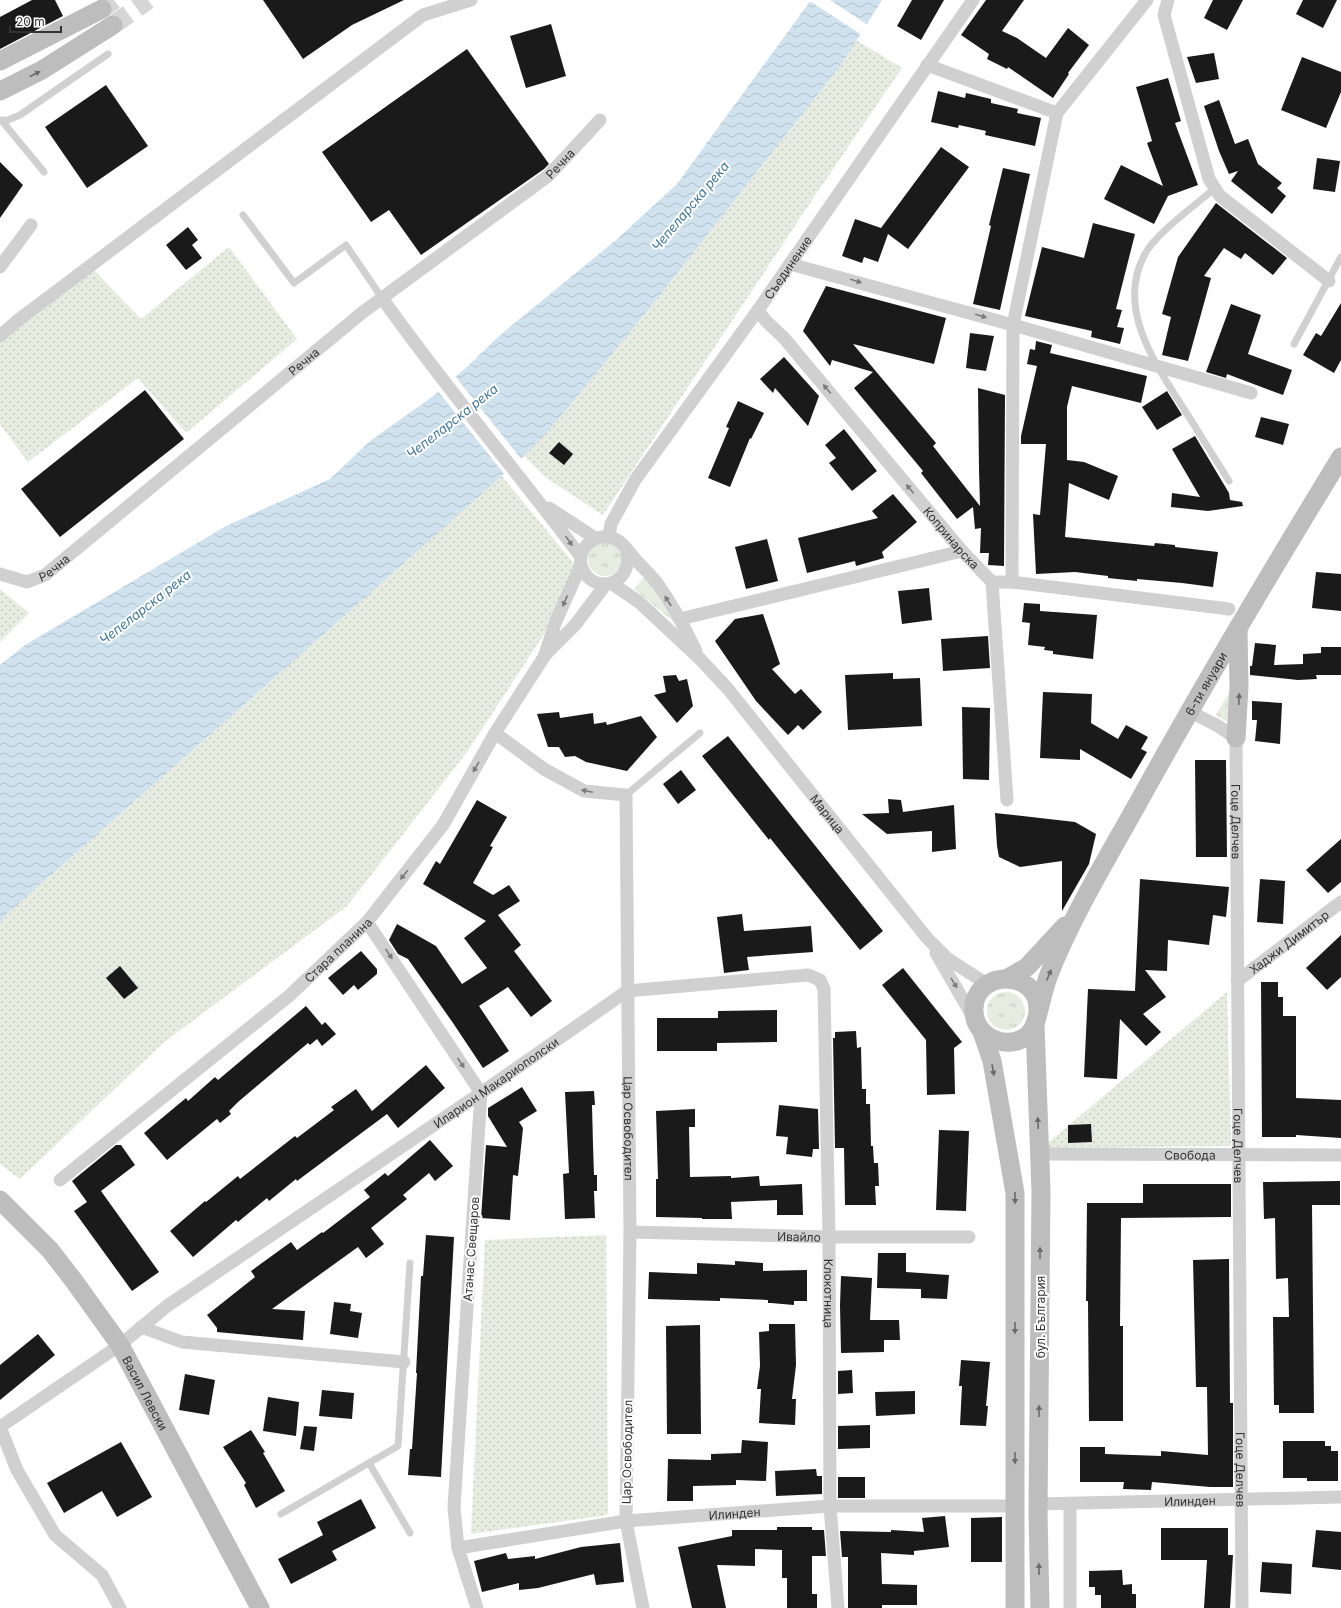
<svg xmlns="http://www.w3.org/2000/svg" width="1341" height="1608" viewBox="0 0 1341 1608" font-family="Inter,sans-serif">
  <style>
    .grass { fill: url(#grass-tufts) }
    .park { fill: url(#park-dots) }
    .water { fill: url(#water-waves) }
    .pier { fill: #fff }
    .building { fill: #1a1a1a }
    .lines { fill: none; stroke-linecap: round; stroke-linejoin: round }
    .secondary-tunnel { stroke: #d6d6d6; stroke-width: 19; stroke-dasharray: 19 10; stroke-linecap: butt }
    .lane { stroke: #d0d0d0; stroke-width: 7 }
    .street { stroke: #d0d0d0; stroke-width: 13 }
    .secondary { stroke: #bdbdbd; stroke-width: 19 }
    .oneway { fill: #6a6a6a }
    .oneway2 { fill: #7a7a7a }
    .labels { text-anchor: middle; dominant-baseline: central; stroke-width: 4; stroke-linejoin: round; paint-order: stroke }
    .street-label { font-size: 12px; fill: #333; stroke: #fff }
    .water-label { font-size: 13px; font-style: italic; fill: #3f7597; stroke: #fff }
  </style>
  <defs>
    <pattern id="grass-tufts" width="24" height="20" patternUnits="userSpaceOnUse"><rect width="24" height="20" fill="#e6ecdf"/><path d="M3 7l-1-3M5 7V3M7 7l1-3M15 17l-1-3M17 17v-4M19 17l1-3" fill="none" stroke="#c6cbc0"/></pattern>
    <pattern id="park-dots" width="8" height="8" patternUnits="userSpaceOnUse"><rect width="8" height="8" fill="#e6ecdf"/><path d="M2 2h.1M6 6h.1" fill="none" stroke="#c6cbc0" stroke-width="1.8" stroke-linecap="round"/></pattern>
    <pattern id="water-waves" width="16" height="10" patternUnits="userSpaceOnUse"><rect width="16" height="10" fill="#cfe2ee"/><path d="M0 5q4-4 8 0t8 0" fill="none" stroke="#b2c2cd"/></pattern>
  </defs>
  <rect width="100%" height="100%" fill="#fff"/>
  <g class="grass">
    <circle cx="605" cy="559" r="17"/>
    <polygon points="645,576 674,622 634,589"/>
    <polygon points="1234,684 1233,725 1216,715"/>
    <circle cx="1006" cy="1011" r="19"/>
  </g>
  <g class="park">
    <polygon points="856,40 902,68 818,191 603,515 545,477 524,456 573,402 657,299 841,65"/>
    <polygon points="229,247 297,339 186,433 138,378 28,462 0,424 0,339 90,266 141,319"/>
    <polygon points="501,475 576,566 561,608 467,752 347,906 163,1043 20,1179 0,1164 0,924 6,915 375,589"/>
    <polygon points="0,589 29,613 0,642"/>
    <polygon points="1227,992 1231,1146 1042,1148"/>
    <polygon points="606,1235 608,1515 471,1534 485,1240"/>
  </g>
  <polygon class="water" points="811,0 882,0 841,65 657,299 573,402 545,434 524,456 375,589 6,915 0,924 0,665 25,645 226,526 330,479 370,441 432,397 468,366 499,336 616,240 677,184"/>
  <g class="pier">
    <polygon points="808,0 830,0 868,25 862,35"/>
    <polygon points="454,375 522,460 505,475 437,390"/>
  </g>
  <g class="building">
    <polygon points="32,0 55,0 63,16 0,49 0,17"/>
    <polygon points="263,0 404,0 352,25 303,59"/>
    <polygon points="912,0 944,0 921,40 897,26"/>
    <polygon points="986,0 1024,0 1002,31 1017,38 1046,58 1068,28 1089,45 1068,73 1069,74 1053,98 1008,67 1007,69 987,59 989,54 961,35"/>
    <polygon points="1213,0 1243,0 1227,30 1204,18"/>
    <polygon points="1303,0 1337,0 1323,28 1296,14"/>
    <polygon points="551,24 566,76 526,88 510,36"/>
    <polygon points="467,49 549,164 544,169 421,255 389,210 371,222 322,152"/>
    <polygon points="1214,53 1219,79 1196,83 1187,57"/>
    <polygon points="1302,57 1341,72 1341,92 1326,128 1281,110"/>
    <polygon points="1168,78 1181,121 1175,123 1198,185 1168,196 1154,224 1104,199 1121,165 1163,186 1147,143 1152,141 1136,87"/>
    <polygon points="106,85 148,146 87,188 45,127"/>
    <polygon points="938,91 965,98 966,93 991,99 991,103 1018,109 1017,113 1041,118 1035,146 985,135 986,131 959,125 958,128 931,122"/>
    <polygon points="1219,100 1235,144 1248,139 1258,164 1282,183 1277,188 1286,196 1272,214 1231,181 1238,171 1229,174 1219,151 1204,106"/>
    <polygon points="941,147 969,167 908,249 888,234 878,262 864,257 862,263 842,256 855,219 881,228"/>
    <polygon points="1317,158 1340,161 1335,192 1313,189"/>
    <polygon points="0,162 23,185 0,218"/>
    <polygon points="1003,168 1030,174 1000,310 973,304 991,226 989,225"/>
    <polygon points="1216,203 1287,258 1273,275 1245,253 1241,259 1224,248 1204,276 1211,278 1188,361 1162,355 1171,317 1162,314 1178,257"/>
    <polygon points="1093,223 1135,234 1116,309 1122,310 1117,327 1124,328 1120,344 1091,337 1092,331 1025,316 1042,247 1084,258"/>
    <polygon points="188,227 198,240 192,245 202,258 186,270 166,245"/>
    <polygon points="826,286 946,318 934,364 853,344 936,443 933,446 980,506 979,470 978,388 1005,395 1004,566 988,565 989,553 980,553 981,528 975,529 973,507 957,519 921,473 923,471 854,388 873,372 832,360 830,366 803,331"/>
    <polygon points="1341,303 1341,360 1334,373 1303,355 1316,333 1321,336"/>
    <polygon points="1231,304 1261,315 1248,354 1292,370 1283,395 1227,374 1226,378 1206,372"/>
    <polygon points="970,333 994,336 986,371 966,368"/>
    <polygon points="1036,341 1052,345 1050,353 1147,376 1141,403 1072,386 1067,407 1067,460 1084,462 1118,476 1109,500 1069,483 1065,537 1154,546 1155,543 1175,545 1175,547 1218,552 1213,587 1182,583 1137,579 1137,581 1108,578 1108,576 1075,572 1036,574 1033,514 1040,515 1046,444 1021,444 1021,436 1037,366 1027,364 1030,349 1035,350"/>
    <polygon points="784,357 819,396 808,426 775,388 773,393 760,379"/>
    <polygon points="145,390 184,439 60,537 21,489"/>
    <polygon points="1167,391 1182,415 1157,430 1142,407"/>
    <polygon points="738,401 764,413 751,439 750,438 730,487 708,478 729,428 726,427"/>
    <polygon points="1261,417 1289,424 1283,445 1255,437"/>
    <polygon points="844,429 877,471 852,491 829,463 836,458 825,445"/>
    <polygon points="1195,436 1229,493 1230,500 1242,502 1243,506 1208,511 1171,507 1172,493 1200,497 1172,449"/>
    <polygon points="559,442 573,454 564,465 549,453"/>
    <polygon points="893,494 917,522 882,552 884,558 856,566 855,561 807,573 798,538 878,518 872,511"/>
    <polygon points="767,539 778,581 746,589 735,547"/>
    <polygon points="1316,572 1341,574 1341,611 1312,608"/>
    <polygon points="929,588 932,620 902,624 898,591"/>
    <polygon points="1024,603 1040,604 1040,611 1097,615 1093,659 1053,654 1053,651 1044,650 1045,647 1028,645 1030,623 1022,622"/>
    <polygon points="763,614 780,664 772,669 795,694 801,689 822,712 803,730 798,725 788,735 756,701 715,641 735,619"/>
    <polygon points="988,636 990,668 943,671 941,639"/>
    <polygon points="1255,643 1276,645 1274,665 1303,664 1303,654 1321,653 1321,647 1341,647 1341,675 1316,675 1317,679 1298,680 1250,675 1250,666 1252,666"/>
    <polygon points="893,673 893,679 920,678 922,726 848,730 845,675"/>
    <polygon points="676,675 679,681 687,679 693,706 677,723 654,695 666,692 663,676"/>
    <polygon points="1043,692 1092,694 1091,723 1118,739 1126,725 1148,737 1141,749 1147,752 1131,779 1080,749 1080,760 1040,758"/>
    <polygon points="1252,701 1282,703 1280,744 1255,741 1257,720 1252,720"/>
    <polygon points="962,707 990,708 989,780 963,779"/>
    <polygon points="559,712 560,718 593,713 594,724 606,722 607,725 641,716 657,737 627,771 586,762 575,756 565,757 559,747 548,747 537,714"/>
    <polygon points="728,736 883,931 860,950 770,838 769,840 702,756"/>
    <polygon points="1195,760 1226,760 1227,857 1196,857"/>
    <polygon points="681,770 696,790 678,804 663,784"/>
    <polygon points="888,799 901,800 903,812 954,805 956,849 932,852 932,831 887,834 862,814 889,813"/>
    <polygon points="477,800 507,817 490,846 493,847 473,883 493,895 509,885 520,901 498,915 521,945 514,951 552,1001 531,1017 508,987 479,1006 509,1051 483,1068 453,1023 408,959 398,954 389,940 397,924 436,946 462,984 487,968 464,938 486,921 423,884 436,861 440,864"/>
    <polygon points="995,813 1075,822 1096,834 1089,864 1062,911 1062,861 1020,867 999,857 997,846"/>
    <polygon points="1341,839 1341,882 1328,893 1306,870"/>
    <polygon points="1140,879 1229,887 1226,917 1213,915 1209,945 1168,940 1167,971 1145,970 1166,997 1143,1014 1161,1032 1146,1046 1120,1019 1117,1079 1084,1077 1088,989 1135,991"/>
    <polygon points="1260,879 1285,881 1283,924 1257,922"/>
    <polygon points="742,914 744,931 811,926 813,952 747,957 749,970 724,973 717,917"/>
    <polygon points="1341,935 1341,977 1327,990 1306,968"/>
    <polygon points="361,951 377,969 377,974 358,990 354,985 343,995 328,978"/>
    <polygon points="120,966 138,988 124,999 106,978"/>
    <polygon points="903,968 962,1042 954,1048 955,1094 927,1095 926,1040 882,985"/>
    <polygon points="1261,982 1278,982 1278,997 1283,997 1283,1016 1296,1016 1296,1098 1341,1100 1341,1138 1296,1135 1296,1137 1262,1137"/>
    <polygon points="306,1006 322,1025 325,1022 336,1034 322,1046 317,1039 310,1045 308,1043 238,1102 229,1111 231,1114 220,1123 217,1119 167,1160 144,1133 186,1098 188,1101 215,1077 218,1080"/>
    <polygon points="777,1010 777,1042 717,1043 717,1051 657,1051 657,1018 718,1018 718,1011"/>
    <polygon points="856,1031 857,1048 861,1047 862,1089 866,1089 866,1104 870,1104 871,1146 873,1146 874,1163 878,1163 879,1186 875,1186 876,1205 845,1205 844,1148 835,1148 833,1038 835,1038 835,1032"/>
    <polygon points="426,1065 445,1088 398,1128 387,1114 297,1181 296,1179 269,1201 267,1198 238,1222 236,1220 193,1257 170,1231 205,1201 206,1202 238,1176 240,1179 295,1136 297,1138 334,1110 331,1107 356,1089 372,1111"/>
    <polygon points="522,1087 537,1111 519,1122 523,1128 518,1176 513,1175 510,1220 481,1218 486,1145 507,1147 488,1116 488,1108"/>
    <polygon points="594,1091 595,1105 592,1105 593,1145 594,1175 597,1175 597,1191 594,1191 595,1218 565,1219 563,1174 569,1173 565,1092"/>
    <polygon points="779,1105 818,1109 819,1149 813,1149 812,1157 786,1154 788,1137 776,1136"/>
    <polygon points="695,1109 695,1127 689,1127 690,1177 731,1176 731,1178 759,1176 760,1186 802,1184 803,1215 777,1215 777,1200 731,1202 732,1219 702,1219 702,1218 656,1217 656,1179 658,1179 656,1111"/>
    <polygon points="1091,1124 1092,1142 1068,1143 1068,1125"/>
    <polygon points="939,1130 969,1131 966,1211 936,1210"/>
    <polygon points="430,1140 453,1166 435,1181 429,1173 403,1195 407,1199 371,1228 384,1244 366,1258 358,1247 272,1309 305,1311 303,1340 217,1332 217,1328 207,1315 255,1277 251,1271 291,1242 297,1250 322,1232 323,1233 370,1197 364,1190 385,1173 388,1176"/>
    <polygon points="116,1145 121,1145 135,1165 101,1191 159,1272 132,1291 74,1211 87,1202 72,1181"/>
    <polygon points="1340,1181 1340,1205 1312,1205 1314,1413 1279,1413 1279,1405 1274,1405 1273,1317 1289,1317 1288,1278 1276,1279 1275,1218 1264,1219 1263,1182"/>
    <polygon points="1143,1184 1231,1184 1231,1217 1121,1218 1120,1326 1123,1326 1123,1421 1089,1421 1088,1301 1086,1301 1087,1203 1143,1203"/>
    <polygon points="426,1235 454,1237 441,1477 408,1475 410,1449 412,1449 417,1373 416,1373 421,1276 423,1276"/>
    <polygon points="878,1253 906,1253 906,1272 949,1275 947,1299 921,1298 921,1289 877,1288"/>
    <polygon points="1229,1259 1230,1403 1233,1403 1233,1487 1210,1487 1152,1482 1151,1490 1123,1489 1124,1482 1080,1482 1080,1447 1105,1447 1105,1454 1161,1456 1161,1451 1208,1455 1207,1387 1196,1387 1193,1260"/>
    <polygon points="735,1261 763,1263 763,1271 807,1270 807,1301 794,1301 794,1305 771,1303 768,1303 768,1300 720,1298 720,1301 648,1299 649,1272 697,1274 697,1263 735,1265"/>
    <polygon points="841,1276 872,1278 870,1320 899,1320 900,1340 884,1340 884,1352 841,1353 840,1305"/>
    <polygon points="334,1302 351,1304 350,1311 362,1313 358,1338 330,1334"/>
    <polygon points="769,1324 795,1324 796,1365 792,1399 796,1399 795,1425 759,1423 761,1389 757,1389 760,1366 759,1332 769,1331"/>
    <polygon points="700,1325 701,1434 667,1434 666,1326"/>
    <polygon points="38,1334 55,1355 0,1400 0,1365"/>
    <polygon points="961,1360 990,1362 986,1406 988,1406 986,1426 960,1425 962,1386 959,1386"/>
    <polygon points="852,1370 853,1393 838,1394 838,1371"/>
    <polygon points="185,1374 215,1380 209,1415 179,1410"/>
    <polygon points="322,1390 354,1393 352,1419 319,1416"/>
    <polygon points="915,1391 915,1414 876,1416 875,1392"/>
    <polygon points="268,1397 299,1402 296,1436 263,1431"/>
    <polygon points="870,1425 870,1448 838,1449 838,1426"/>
    <polygon points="304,1426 317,1427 314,1451 300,1449"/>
    <polygon points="251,1430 265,1452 263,1453 285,1491 256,1508 244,1485 246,1483 223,1447"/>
    <polygon points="742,1440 768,1442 766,1481 736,1480 736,1485 693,1486 693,1501 667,1501 668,1459 711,1460 711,1454 741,1453"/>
    <polygon points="1283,1441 1325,1441 1325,1446 1331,1446 1331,1451 1338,1451 1338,1481 1307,1481 1307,1478 1283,1478"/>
    <polygon points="121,1442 152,1497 117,1517 102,1491 64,1513 47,1483"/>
    <polygon points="816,1469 817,1476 822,1476 822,1494 776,1496 775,1471"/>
    <rect x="838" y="1477" width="27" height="21"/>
    <polygon points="361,1499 376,1528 332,1551 337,1560 291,1584 278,1559 323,1535 317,1522"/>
    <polygon points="945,1516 949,1547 914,1551 914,1555 881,1553 882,1584 917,1585 917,1605 882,1605 882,1608 848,1608 848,1557 842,1557 840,1531 891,1532 891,1530 924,1532 922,1518"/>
    <polygon points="1002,1517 1002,1562 971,1562 971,1518"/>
    <polygon points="777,1527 812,1527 812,1530 824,1530 826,1556 812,1556 812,1594 817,1594 817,1608 787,1608 787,1578 782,1578 782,1550 755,1549 755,1566 717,1565 726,1608 692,1608 678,1547 732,1536 732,1530 777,1530"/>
    <polygon points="1161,1528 1228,1528 1228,1555 1233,1555 1230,1608 1204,1608 1207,1560 1161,1560"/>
    <polygon points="1316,1530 1341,1532 1341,1570 1312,1567"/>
    <polygon points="620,1543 624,1582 596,1585 594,1574 538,1588 519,1590 519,1583 482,1592 474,1561 506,1553 508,1559 535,1556 535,1559 581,1547"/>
    <polygon points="1262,1562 1292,1564 1291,1594 1260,1592"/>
    <polygon points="1122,1570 1123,1585 1132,1584 1132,1594 1136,1594 1136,1608 1101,1608 1101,1595 1095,1595 1095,1587 1089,1587 1089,1571"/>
  </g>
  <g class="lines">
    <g class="secondary-tunnel">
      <polyline points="102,9 114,0"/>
      <polyline points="113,25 148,0"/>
    </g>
    <g class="lane">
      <polyline points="0,120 8,120 20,115 108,54"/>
      <polyline points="2,121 44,172"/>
      <path d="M1215,188C1196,205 1156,233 1145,254C1115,308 1156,365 1184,409C1199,433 1214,457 1229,481"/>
      <polyline points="243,215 294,283 346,245 382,298"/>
      <polyline points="1294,344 1341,257"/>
      <polyline points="626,795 700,733"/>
      <polyline points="369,1463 410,1533"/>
      <polyline points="281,1514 398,1446 410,1263"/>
    </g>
    <g class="street">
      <polyline points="1168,0 1164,15 1209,179 1220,196 1329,281"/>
      <polyline points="927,65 1057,113"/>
      <polyline points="790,264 1013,325 1251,393"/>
      <polyline points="0,267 31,225"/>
      <path d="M382,298C445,387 516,470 581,557"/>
      <path id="s1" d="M758,310L766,321L784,338L962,551L992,582H1012L1229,609"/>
      <polyline points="0,336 17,321 423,15 471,0"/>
      <polyline points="549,508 595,538"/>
      <path id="s2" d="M609,537L611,524L635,480L758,310L973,0"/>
      <path d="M626,549C636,580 599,597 584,572C570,550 600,526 620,542C626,547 631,555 636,560C643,568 651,575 657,583C672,604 685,628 696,651"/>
      <path id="s3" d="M0,574L27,582L45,575L363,312L548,176L600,120"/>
      <polyline points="992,582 1007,800"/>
      <polyline points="1012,582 1013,325 1057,113 1147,0"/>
      <path id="s4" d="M611,583L639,602L701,660L728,689L927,938L948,959L987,984"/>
      <polyline points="680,619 962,551"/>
      <polyline points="546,654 575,625 606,584"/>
      <path id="s5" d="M1189,711L1218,726L1236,738L1242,1608"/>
      <path id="s6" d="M495,733L544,769L584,791L626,795L630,1232L626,1521L643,1608"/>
      <polyline points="367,922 481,1093 454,1507 458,1548 477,1608"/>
      <polyline points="936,953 973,1017"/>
      <path id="s7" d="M1237,981L1341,902"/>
      <path id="s8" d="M1039,1154L1341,1155"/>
      <path id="s9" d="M60,1180L289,996L367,922L443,825L495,733L544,657L556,621L581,565"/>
      <path id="s10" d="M630,1232L829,1237H969"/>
      <polyline points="141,1327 182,1342 404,1362"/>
      <path id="s11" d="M0,1427L120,1345L167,1306L481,1093L627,991L808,975L820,980L824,989L829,1237L830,1506L838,1608"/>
      <polyline points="0,1427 17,1470 55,1535 102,1575 120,1608"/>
      <path id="s12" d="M1038,1504L1341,1497"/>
      <path id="s13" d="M458,1548L626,1521L830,1506H1014"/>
      <polyline points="1070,1608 1070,1504"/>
    </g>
    <g class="secondary">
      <polyline points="0,61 102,9"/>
      <polyline points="0,91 42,70 113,25"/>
      <polyline points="1236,738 1239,687 1238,630"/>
      <polyline points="1008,978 1027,967 1065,926"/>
      <path id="s14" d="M1038,1013C1038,1009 1038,1004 1037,1000C1026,968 975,974 974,1008C972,1045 1026,1056 1036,1021C1040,1007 1043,991 1048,977C1073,913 1110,854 1143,794C1206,680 1273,568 1341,457"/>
      <polyline points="1035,1026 1041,1191 1038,1512 1040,1608"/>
      <polyline points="982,1032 992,1061 1015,1193 1015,1608"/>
      <path id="s15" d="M0,1200L50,1250L74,1281L120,1345L260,1608"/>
    </g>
  </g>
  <defs><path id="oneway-solid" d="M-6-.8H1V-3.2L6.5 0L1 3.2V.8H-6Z"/></defs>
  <g class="oneway">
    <use href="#oneway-solid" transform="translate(35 74) rotate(-28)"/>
    <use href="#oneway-solid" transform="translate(1239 699) rotate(-87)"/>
    <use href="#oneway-solid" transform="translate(1049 975) rotate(-68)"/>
    <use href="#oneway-solid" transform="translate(993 1070) rotate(80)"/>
    <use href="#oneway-solid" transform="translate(1038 1123) rotate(-92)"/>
    <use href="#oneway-solid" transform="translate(1015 1198) rotate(89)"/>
    <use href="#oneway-solid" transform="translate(1040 1253) rotate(-90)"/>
    <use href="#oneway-solid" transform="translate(1015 1328) rotate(90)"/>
    <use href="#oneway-solid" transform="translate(1039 1411) rotate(-90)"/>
    <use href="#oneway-solid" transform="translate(1015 1458) rotate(90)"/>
    <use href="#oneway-solid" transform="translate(1039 1569) rotate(-91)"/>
  </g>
  <g class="oneway2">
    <use href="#oneway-solid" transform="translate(856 281) rotate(16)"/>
    <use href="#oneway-solid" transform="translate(981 316) rotate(16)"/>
    <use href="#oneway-solid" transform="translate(827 389) rotate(-130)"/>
    <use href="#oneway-solid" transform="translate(910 489) rotate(-130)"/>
    <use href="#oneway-solid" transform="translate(569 541) rotate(54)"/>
    <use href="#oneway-solid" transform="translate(565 601) rotate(114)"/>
    <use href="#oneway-solid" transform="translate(668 601) rotate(-123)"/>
    <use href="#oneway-solid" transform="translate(476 767) rotate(120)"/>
    <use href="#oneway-solid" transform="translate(587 791) rotate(-168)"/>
    <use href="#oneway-solid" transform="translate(404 875) rotate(128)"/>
    <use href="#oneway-solid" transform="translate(389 954) rotate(56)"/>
    <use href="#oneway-solid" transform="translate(954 983) rotate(59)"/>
    <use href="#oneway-solid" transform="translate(461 1063) rotate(56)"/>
  </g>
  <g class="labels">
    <g class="street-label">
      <text stroke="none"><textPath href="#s3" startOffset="707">Речна</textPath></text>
      <text stroke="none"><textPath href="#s2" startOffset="325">Съединение</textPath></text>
      <text stroke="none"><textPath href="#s3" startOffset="383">Речна</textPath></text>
      <text stroke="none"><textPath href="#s1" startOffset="299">Копринарска</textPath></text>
      <text stroke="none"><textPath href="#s3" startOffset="59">Речна</textPath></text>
      <text stroke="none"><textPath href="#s14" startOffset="572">6-ти януари</textPath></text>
      <text stroke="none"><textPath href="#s4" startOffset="318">Марица</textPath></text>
      <text stroke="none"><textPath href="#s5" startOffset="138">Гоце Делчев</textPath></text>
      <text stroke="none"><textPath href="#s7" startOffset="65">Хаджи Димитър</textPath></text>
      <text stroke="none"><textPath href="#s9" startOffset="361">Стара планина</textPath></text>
      <text stroke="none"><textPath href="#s11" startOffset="604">Иларион Макариополски</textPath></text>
      <text stroke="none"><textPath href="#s6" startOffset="482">Цар Освободител</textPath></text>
      <text stroke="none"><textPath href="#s5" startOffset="462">Гоце Делчев</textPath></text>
      <text stroke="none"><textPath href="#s8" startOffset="151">Свобода</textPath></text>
      <text stroke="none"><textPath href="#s10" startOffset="169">Ивайло</textPath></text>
      <text transform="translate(471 1249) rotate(-86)">Атанас Свещаров</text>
      <text stroke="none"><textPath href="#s11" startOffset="1273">Клокотница</textPath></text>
      <text transform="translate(1040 1317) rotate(-90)">бул. България</text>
      <text stroke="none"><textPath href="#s15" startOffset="243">Васил Левски</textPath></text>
      <text transform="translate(627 1452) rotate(-89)">Цар Освободител</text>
      <text stroke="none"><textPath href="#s5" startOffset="786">Гоце Делчев</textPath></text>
      <text stroke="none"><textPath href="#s12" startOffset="152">Илинден</textPath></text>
      <text stroke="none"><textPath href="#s13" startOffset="279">Илинден</textPath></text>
    </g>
    <g class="water-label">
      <text transform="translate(690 206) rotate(-50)">Чепеларска река</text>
      <text transform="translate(452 421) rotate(-38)">Чепеларска река</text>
      <text transform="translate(145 607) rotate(-38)">Чепеларска река</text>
    </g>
  </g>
  <path d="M10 26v6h51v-6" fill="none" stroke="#333333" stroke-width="2"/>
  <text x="16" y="26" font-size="12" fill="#333333" stroke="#ffffff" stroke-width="3" paint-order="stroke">20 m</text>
</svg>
